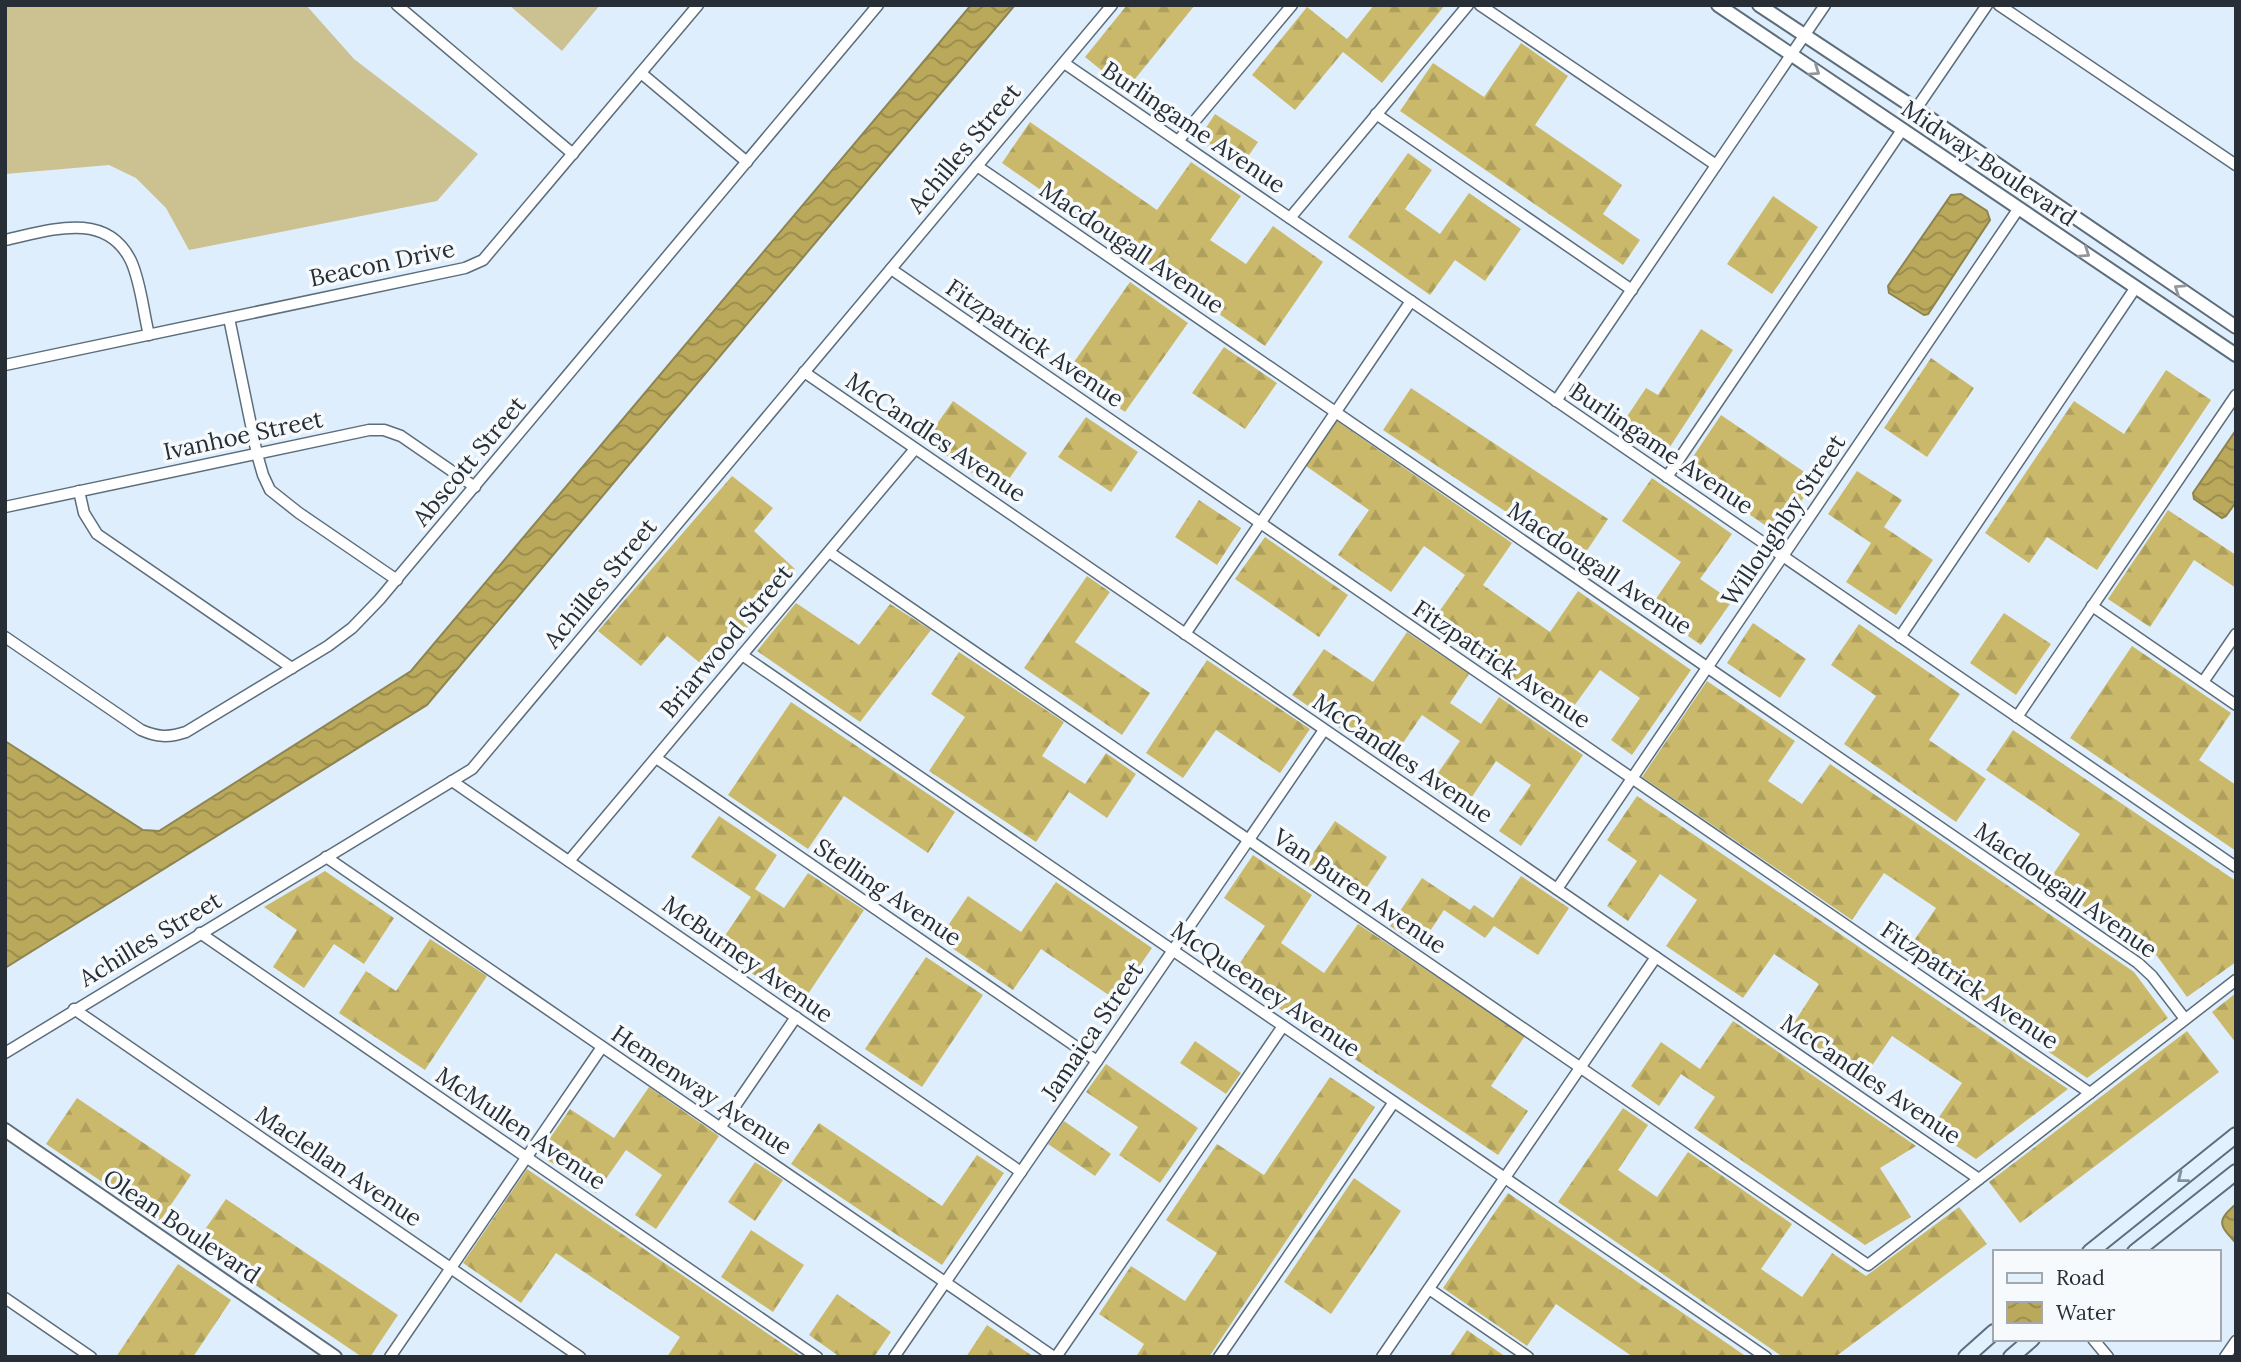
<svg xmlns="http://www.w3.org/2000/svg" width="2241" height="1362" viewBox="0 0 2241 1362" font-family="Lora,serif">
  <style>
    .grass { fill: #ccc190 }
    .forest { fill: url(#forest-firs) }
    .water { fill: url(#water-waves); stroke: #8e8450; stroke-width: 2 }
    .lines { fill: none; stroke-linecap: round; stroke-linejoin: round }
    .minor-casing { stroke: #5c6d7b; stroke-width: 13 }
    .tertiary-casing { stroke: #5c6d7b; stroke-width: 16 }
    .secondary-casing { stroke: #5c6d7b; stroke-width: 18 }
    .minor { stroke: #fff; stroke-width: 10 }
    .tertiary { stroke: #fff; stroke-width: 12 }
    .secondary { stroke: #e1f1fe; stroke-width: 14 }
    .oneway { stroke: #93969a }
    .oneway2 { stroke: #84909a }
    .labels { text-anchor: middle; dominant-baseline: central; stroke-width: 7; stroke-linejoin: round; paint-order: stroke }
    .street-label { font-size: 24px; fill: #272e35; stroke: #f6fafd }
  </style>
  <defs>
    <pattern id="forest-firs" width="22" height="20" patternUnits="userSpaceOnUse" patternTransform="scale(1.75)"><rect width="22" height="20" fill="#cbb96b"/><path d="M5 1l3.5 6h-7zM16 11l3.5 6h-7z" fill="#ae9f5d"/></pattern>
    <pattern id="water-waves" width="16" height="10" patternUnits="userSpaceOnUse" patternTransform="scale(1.75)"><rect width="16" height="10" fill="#baa95b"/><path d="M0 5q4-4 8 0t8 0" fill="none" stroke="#978a4c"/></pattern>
  </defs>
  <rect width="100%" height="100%" fill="#dfeefc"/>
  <g class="grass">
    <polygon points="5,5 306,5 354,59 478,154 437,201 189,250 166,208 136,178 109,165 5,174"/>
    <polygon points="509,5 600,5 562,51"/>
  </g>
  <g class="forest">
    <polygon points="1127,5 1195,5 1126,90 1085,57"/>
    <polygon points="1374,5 1445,5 1382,83 1343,52 1295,110 1252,75 1307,7 1347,39"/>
    <polygon points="1521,43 1568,76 1535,125 1622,185 1603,214 1640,240 1623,265 1400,111 1433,63 1484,97"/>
    <polygon points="1215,114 1258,142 1240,168 1198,140"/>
    <polygon points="1030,122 1157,210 1191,162 1241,196 1210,240 1246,264 1273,226 1323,262 1265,346 1002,163"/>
    <polygon points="1408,153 1432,170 1405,209 1440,234 1469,193 1521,229 1485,281 1455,260 1430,295 1348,237"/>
    <polygon points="1773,196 1818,227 1772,294 1727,264"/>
    <polygon points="1130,282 1188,323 1125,412 1067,372"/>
    <polygon points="1701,329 1733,350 1664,456 1620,427 1646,388 1658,395"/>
    <polygon points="1224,347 1277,383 1245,429 1192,393"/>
    <polygon points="1931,358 1974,388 1927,457 1884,428"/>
    <polygon points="2166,370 2211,400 2097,570 2047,537 2029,563 1985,533 2074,401 2124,434"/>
    <polygon points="1411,388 1608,519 1580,561 1383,430"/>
    <polygon points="953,401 1027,453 1000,492 925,441"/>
    <polygon points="1721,415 1816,480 1778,534 1684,470"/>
    <polygon points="1086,417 1138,452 1111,492 1058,457"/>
    <polygon points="1337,421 1512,543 1483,585 1550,632 1578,591 1691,670 1632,755 1611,740 1640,698 1600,670 1566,717 1431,623 1465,575 1424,546 1391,592 1338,555 1369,510 1306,466"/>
    <polygon points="1857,471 1902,500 1884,527 1933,560 1896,615 1846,582 1871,543 1828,514"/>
    <polygon points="732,476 773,508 754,531 795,569 711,672 667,636 641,666 598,631"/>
    <polygon points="1652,478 1732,534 1700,579 1732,601 1701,645 1649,609 1681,562 1622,521"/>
    <polygon points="1199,500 1241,528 1217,565 1175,537"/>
    <polygon points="2168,510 2236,555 2236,588 2194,560 2150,627 2108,599"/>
    <polygon points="1265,537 1348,595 1319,637 1235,579"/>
    <polygon points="1087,576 1110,592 1075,642 1150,693 1122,735 1024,668"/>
    <polygon points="796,603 859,645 890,604 931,630 860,722 757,651"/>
    <polygon points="2004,613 2051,644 2016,695 1970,663"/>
    <polygon points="1753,623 1806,659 1780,698 1727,663"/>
    <polygon points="1859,624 1960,694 1929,740 1986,779 1956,822 1844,744 1876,696 1831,665"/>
    <polygon points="1407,632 1469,674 1450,703 1481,724 1499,697 1583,755 1521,846 1499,831 1531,785 1496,761 1463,810 1429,786 1460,741 1422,715 1390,762 1292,695 1324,649 1373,682"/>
    <polygon points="2132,646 2231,713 2199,760 2236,785 2236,851 2070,738"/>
    <polygon points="959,652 1064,722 1042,756 1085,784 1106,753 1136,774 1107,818 1069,792 1036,842 929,771 965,717 931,694"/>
    <polygon points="1207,660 1310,729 1280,773 1216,730 1183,778 1146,753"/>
    <polygon points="1707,681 1795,741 1768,781 1802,804 1830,764 2134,972 2168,1018 2087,1078 1905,954 1936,908 1884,873 1852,920 1642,777"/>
    <polygon points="791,702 955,812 928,853 844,796 808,849 728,795"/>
    <polygon points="2013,730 2236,881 2236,962 2187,997 2157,956 2048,882 2080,834 1986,770"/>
    <polygon points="1637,796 2068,1089 1976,1159 1931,1129 1962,1083 1892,1036 1863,1079 1790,1029 1819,984 1774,954 1743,998 1666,946 1697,900 1660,874 1628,921 1607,906 1637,861 1607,840"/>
    <polygon points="719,816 777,855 755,889 784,908 808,873 864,910 800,1006 716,949 751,897 691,857"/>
    <polygon points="1335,821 1387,857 1359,899 1306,864"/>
    <polygon points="1253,855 1312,895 1281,943 1324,973 1358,924 1525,1036 1491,1086 1528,1111 1498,1155 1231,976 1265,926 1224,898"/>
    <polygon points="325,871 394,918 364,964 334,944 304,988 273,967 297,930 264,907"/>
    <polygon points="1521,876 1569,908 1538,955 1494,926 1485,938 1444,910 1420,946 1390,926 1422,878 1470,910 1474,905 1493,918"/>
    <polygon points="1056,882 1152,948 1116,1000 1041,949 1013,990 939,939 968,896 1021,932"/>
    <polygon points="430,939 487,976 425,1070 339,1013 366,971 396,991"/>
    <polygon points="926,957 983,995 922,1087 865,1049"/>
    <polygon points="2236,993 2236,1043 2212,1012"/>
    <polygon points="1733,1021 1916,1146 1880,1168 1911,1217 1865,1245 1694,1128 1715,1097 1681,1074 1659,1106 1631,1086 1661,1042 1700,1069"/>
    <polygon points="2187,1031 2219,1072 2020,1223 1989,1182"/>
    <polygon points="1195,1041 1241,1073 1226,1094 1180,1063"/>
    <polygon points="1106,1064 1198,1128 1160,1183 1119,1155 1138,1127 1086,1092"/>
    <polygon points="1330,1077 1375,1107 1209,1357 1136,1357 1144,1344 1099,1314 1131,1266 1185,1301 1217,1253 1166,1220 1217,1144 1264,1175"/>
    <polygon points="649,1087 719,1136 656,1229 635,1215 662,1175 626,1150 596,1193 539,1154 570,1109 614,1138"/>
    <polygon points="77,1098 191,1175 160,1221 46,1144"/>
    <polygon points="1623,1108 1648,1125 1618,1170 1657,1197 1688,1152 1792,1224 1761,1269 1802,1297 1832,1253 1866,1276 1959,1207 1987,1244 1835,1357 1783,1357 1558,1202"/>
    <polygon points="1064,1121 1111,1154 1095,1176 1048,1144"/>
    <polygon points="819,1123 942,1206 977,1155 1004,1173 942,1265 791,1164"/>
    <polygon points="755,1162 783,1180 755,1221 728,1202"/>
    <polygon points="527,1169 802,1357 667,1357 680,1337 556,1253 521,1303 463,1263"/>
    <polygon points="1354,1178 1401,1211 1331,1314 1284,1282"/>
    <polygon points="1508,1193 1747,1357 1633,1357 1556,1304 1527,1346 1443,1288"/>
    <polygon points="226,1199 398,1315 370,1357 362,1357 195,1244"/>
    <polygon points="751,1230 804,1265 773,1312 721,1277"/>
    <polygon points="178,1264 231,1300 193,1357 116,1357"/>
    <polygon points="837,1294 891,1332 874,1357 840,1357 809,1335"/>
    <polygon points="987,1325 1034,1357 966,1357"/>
    <polygon points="1467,1330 1506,1357 1449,1357"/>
  </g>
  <g class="water">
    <polygon points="971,5 1015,5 427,705 5,968 5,741 143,830 159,831 411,671"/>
    <polygon points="1961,194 1987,211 1990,220 1928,314 1924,315 1889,293 1888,286 1951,195"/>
    <polygon points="2236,430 2236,502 2226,516 2222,518 2194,499 2193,493"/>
    <path d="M2236,1204V1243C2219,1225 2216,1221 2236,1204Z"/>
  </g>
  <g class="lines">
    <defs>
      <g id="minor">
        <polyline points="397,5 573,154"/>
        <polyline points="1480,5 1716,165"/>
        <polyline points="1999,5 2236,165"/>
        <polyline points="1064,63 2236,867"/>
        <polyline points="641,73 747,162"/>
        <polyline points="1916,109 1987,5"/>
        <polyline points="1376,114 1632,290"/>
        <polyline points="1178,141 1292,5"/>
        <polyline points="977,166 2138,963 2152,976 2185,1019"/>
        <polyline points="1290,218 1468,5"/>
        <path d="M5,240C48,231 106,209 131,261C141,283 143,311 149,335"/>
        <polyline points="891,269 2090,1093"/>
        <polyline points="229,318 257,454 263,475 270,490 299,513 397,580"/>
        <polyline points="5,365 465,268 483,260 698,5"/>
        <polyline points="804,372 1979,1179"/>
        <polyline points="1556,401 1825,5"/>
        <polyline points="1667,477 1902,130"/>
        <polyline points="79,491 84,513 97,534 292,668"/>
        <polyline points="5,507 369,430 384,430 401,436 475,487"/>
        <polyline points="829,552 1868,1265 2236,980"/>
        <polyline points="2092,606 2236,705"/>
        <polyline points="1185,634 1411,301"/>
        <path d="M5,637L141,730C157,737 168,738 186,732L328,646L352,628L379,600L878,5"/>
        <polyline points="1900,637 2136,287"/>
        <polyline points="742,655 1766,1357"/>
        <polyline points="2203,682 2236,634"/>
        <polyline points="2017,717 2236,395"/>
        <polyline points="656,758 1097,1061"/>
        <polyline points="452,781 1021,1172"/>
        <polyline points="326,857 1054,1357"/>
        <polyline points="569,861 915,449"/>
        <polyline points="1557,889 2019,208"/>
        <polyline points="200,933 817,1357"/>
        <polyline points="74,1009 580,1357"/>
        <polyline points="5,1053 472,769 1112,5"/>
        <polyline points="720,1128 796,1017"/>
        <polyline points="1429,1289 1528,1357"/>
        <polyline points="5,1298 91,1357"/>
        <polyline points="2093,1339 2108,1357"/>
        <polyline points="390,1357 602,1047"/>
        <polyline points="894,1357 1324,730"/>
        <polyline points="1056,1357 1283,1026"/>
        <polyline points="1219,1357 1394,1102"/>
        <polyline points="1382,1357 1656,957"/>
        <polyline points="2225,1357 2236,1341"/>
      </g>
      <g id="tertiary">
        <polyline points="1718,5 2236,355"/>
        <polyline points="1759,5 1916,109 2236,327"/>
        <polyline points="5,1130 335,1357"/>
      </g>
      <g id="secondary">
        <polyline points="2090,1252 2236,1135"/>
        <polyline points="2135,1252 2236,1172"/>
        <polyline points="1966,1357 1994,1332"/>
        <polyline points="2011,1357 2032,1339"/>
      </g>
    </defs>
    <use href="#minor" class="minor-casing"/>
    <use href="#tertiary" class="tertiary-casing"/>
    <use href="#secondary" class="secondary-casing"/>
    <use href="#minor" class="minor"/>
    <use href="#tertiary" class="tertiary"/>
    <use href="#secondary" class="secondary"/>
  </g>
  <defs><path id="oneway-chevron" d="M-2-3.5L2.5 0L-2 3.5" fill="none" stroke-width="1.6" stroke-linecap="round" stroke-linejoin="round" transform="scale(1.75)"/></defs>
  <g class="oneway">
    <use href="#oneway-chevron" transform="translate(1815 71) rotate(34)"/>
    <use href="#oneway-chevron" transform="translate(2085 253) rotate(34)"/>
    <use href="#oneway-chevron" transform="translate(2179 289) rotate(-146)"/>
  </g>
  <use class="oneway2" href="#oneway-chevron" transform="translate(2182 1178) rotate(142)"/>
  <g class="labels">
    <g class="street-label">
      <text transform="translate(1194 127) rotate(34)">Burlingame Avenue</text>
      <text transform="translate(964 148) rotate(-50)">Achilles Street</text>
      <text transform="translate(1989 163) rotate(34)">Midway Boulevard</text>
      <text transform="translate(1132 247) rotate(34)">Macdougall Avenue</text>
      <text transform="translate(382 263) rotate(-12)">Beacon Drive</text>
      <text transform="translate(1035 343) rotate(34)">Fitzpatrick Avenue</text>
      <text transform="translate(243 435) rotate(-12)">Ivanhoe Street</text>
      <text transform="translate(936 437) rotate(34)">McCandles Avenue</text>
      <text transform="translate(1662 448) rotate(34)">Burlingame Avenue</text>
      <text transform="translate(469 461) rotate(-50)">Abscott Street</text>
      <text transform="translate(1783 520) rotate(-56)">Willoughby Street</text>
      <text transform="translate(1600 568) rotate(34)">Macdougall Avenue</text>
      <text transform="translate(600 583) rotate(-50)">Achilles Street</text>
      <text transform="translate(726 641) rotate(-50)">Briarwood Street</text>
      <text transform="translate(1502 664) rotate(34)">Fitzpatrick Avenue</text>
      <text transform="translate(1403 758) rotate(34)">McCandles Avenue</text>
      <text transform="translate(2066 890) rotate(35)">Macdougall Avenue</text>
      <text transform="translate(1360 891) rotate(34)">Van Buren Avenue</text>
      <text transform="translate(888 892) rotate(34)">Stelling Avenue</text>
      <text transform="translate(150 939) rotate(-31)">Achilles Street</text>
      <text transform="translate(748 959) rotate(35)">McBurney Avenue</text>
      <text transform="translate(1970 985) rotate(34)">Fitzpatrick Avenue</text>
      <text transform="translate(1266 989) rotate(34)">McQueeney Avenue</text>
      <text transform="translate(1092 1031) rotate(-56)">Jamaica Street</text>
      <text transform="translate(1871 1079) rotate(34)">McCandles Avenue</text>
      <text transform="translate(702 1090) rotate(34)">Hemenway Avenue</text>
      <text transform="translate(521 1128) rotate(34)">McMullen Avenue</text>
      <text transform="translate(339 1166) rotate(34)">Maclellan Avenue</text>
      <text transform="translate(182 1226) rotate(34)">Olean Boulevard</text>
    </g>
  </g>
  <rect width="2241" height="1362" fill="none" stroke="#272e35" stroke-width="14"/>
  <rect x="1993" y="1250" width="228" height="91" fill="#f6fafd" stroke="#a3a8ad" stroke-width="2"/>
  <rect x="2007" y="1273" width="35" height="10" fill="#e1f1fe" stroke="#a3a8ad" stroke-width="2"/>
  <text x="2056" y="1285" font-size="21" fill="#272e35">Road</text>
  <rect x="2007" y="1302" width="35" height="21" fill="url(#water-waves)" stroke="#a3a8ad" stroke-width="2"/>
  <text x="2056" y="1320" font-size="21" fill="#272e35">Water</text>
</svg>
